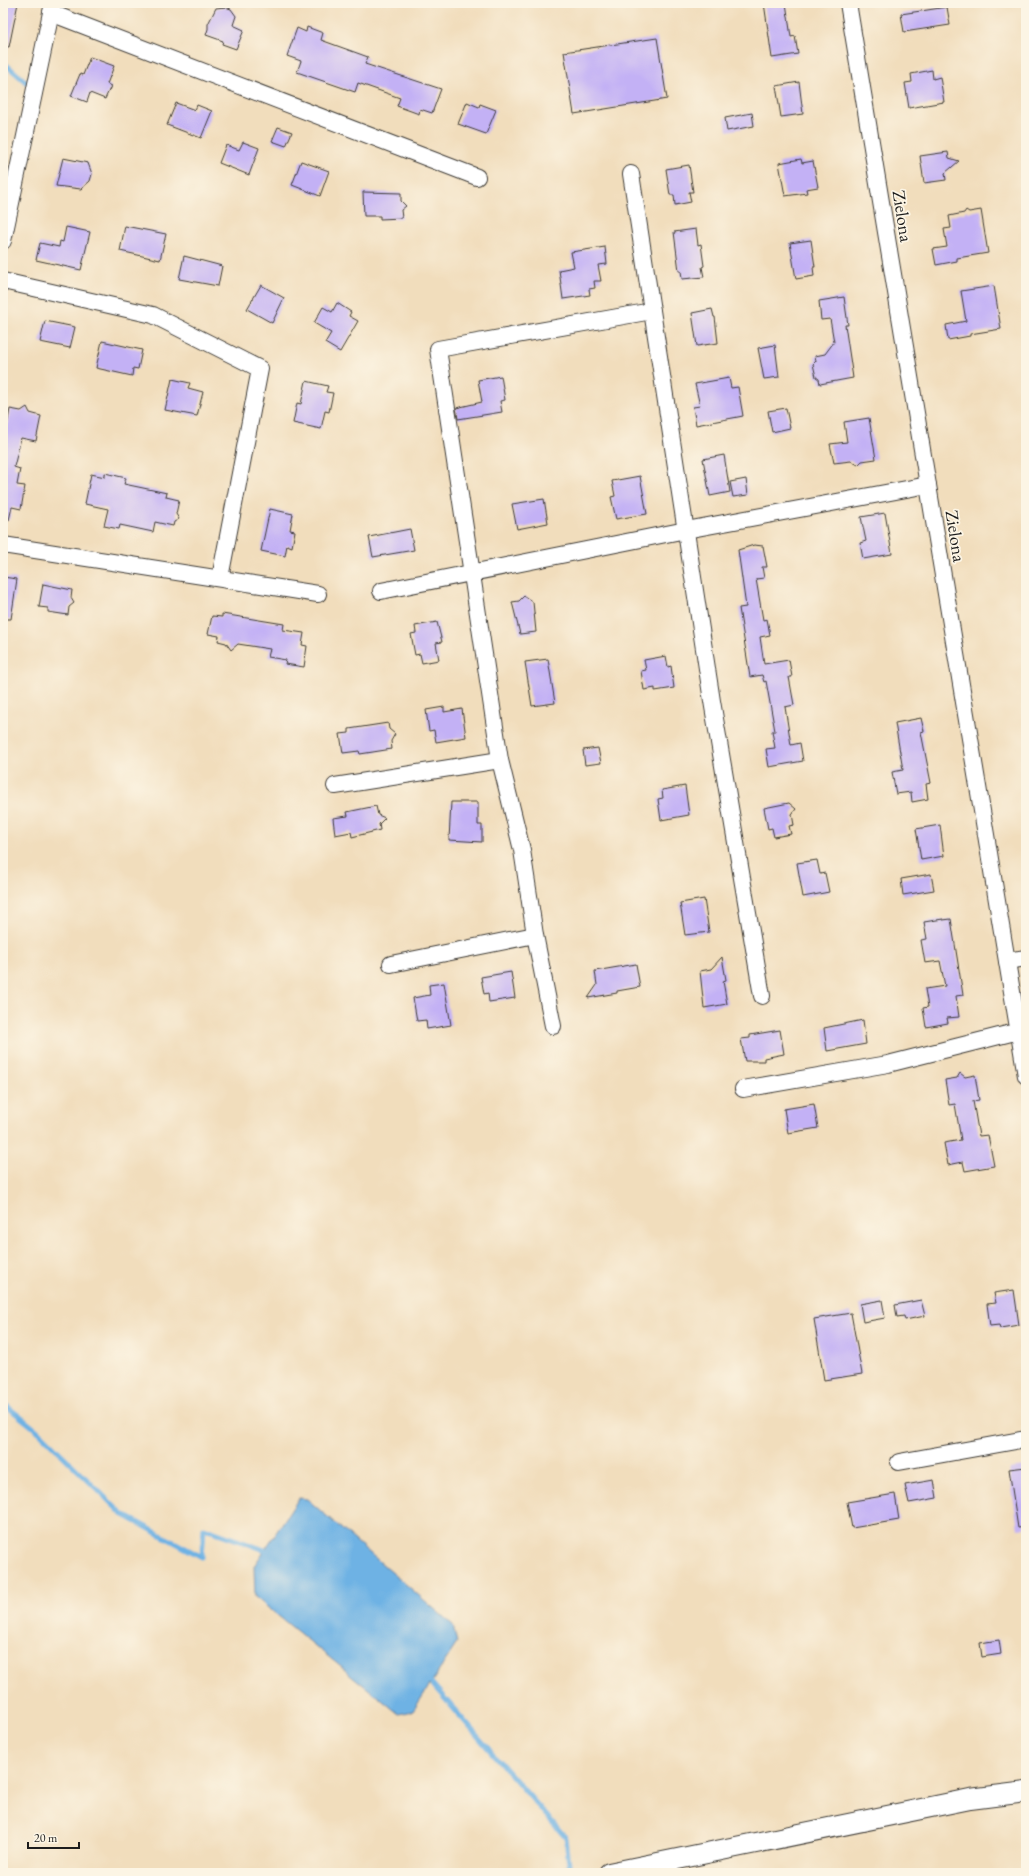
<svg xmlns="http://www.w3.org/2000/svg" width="1029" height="1876" viewBox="0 0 1029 1876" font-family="'EB Garamond',serif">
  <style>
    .water { fill: #6eb2e4; stroke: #456780 }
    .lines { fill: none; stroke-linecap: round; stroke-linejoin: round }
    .stream { stroke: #6eb2e4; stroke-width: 5 }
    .building { fill: #c3b1f5 }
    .minor-casing { stroke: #3c3934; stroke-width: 18 }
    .tertiary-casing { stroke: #3c3934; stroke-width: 22 }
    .minor { stroke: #fff; stroke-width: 16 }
    .tertiary { stroke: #fff; stroke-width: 20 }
    .labels { text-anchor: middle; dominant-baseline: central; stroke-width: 3.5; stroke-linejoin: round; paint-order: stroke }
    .street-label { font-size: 18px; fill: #1c1c1c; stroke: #fcf5e5 }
  </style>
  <rect width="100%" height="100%" fill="#fcf5e5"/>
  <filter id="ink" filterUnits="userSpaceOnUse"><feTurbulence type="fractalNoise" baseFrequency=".025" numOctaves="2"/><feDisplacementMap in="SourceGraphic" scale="8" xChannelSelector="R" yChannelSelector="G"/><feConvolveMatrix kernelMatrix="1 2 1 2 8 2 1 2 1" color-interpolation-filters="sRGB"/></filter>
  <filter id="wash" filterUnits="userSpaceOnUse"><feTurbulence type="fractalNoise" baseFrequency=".012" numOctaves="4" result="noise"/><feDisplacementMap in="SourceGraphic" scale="16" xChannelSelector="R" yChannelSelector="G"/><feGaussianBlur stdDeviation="0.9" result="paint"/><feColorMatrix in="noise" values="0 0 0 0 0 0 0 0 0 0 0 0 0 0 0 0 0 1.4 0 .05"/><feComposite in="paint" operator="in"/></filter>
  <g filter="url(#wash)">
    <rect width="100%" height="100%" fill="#f1ddbc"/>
    <polygon class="water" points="299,1498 307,1499 453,1625 457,1643 413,1711 399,1714 255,1597 254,1566"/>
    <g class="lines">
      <g class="stream">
        <polyline points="3,62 26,82"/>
        <polyline points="3,1403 39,1432 122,1514 202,1557 204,1528 265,1550 270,1554"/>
        <polyline points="427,1678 566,1838 570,1873"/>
      </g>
    </g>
    <g id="blocks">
      <g class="building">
        <polygon points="3,3 18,3 9,47 3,46"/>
        <polygon points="764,3 786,3 791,37 795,36 798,54 772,58"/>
        <polygon points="225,7 231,9 236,16 233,25 244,30 236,49 222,44 223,41 206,35 208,29 208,24 216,8"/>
        <polygon points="947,7 950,25 904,32 901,14"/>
        <polygon points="307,27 323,33 321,40 368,57 365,64 441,89 432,113 420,109 419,114 397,106 400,98 358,83 355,92 297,72 301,61 287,56 297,28 306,32"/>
        <polygon points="657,38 667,99 574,114 564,52"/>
        <polygon points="90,57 114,66 107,84 111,86 105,99 90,93 87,102 71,96 80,74 83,75"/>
        <polygon points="932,70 933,79 940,77 944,102 909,108 905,83 912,82 911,74"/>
        <polygon points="799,82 803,114 781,117 776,86"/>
        <polygon points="467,102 479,107 480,104 496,110 486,134 458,124"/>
        <polygon points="176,103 195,110 197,105 212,111 201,138 167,125"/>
        <polygon points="752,113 754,126 727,131 725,118"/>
        <polygon points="278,127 292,132 286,146 272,141"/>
        <polygon points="243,142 259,148 249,175 219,163 226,145 239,150"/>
        <polygon points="948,152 949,158 959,161 945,173 946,180 924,183 920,156"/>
        <polygon points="63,158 88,163 92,174 90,181 81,189 56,186"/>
        <polygon points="801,159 802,163 813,161 818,187 806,189 807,193 785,196 779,163"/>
        <polygon points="301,161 329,171 320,196 292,185"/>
        <polygon points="689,165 693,192 689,192 691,202 675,205 674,195 670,195 666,169"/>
        <polygon points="363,192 401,193 401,201 406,206 401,210 402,218 380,219 380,216 364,216"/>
        <polygon points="966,210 969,212 981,210 988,253 957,258 957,261 936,265 933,249 947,247 944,229 951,228 949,216 964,213"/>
        <polygon points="125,226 166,234 160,260 120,251"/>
        <polygon points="66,227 90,232 81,270 36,260 40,243 59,247 60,241 63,242"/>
        <polygon points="696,229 698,245 701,244 704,266 702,267 704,277 682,279 681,271 679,271 674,232"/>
        <polygon points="811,240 815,267 813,267 814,276 796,279 790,243"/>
        <polygon points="605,247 607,264 598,265 601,281 594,281 595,288 589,289 590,295 563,299 559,270 574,267 571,252"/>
        <polygon points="184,256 222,266 218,286 179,279"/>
        <polygon points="261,285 284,298 272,323 247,309"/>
        <polygon points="994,286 1001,329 970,334 970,336 948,340 946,325 966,321 961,291"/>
        <polygon points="844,297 848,325 845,325 853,378 820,384 819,379 816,377 813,364 816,361 815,356 825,354 834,342 830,319 821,320 819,301"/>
        <polygon points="337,303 351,312 349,316 358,321 340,352 325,343 331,333 314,323 323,307 332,312"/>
        <polygon points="712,309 714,317 715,317 718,343 697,346 692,313"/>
        <polygon points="45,321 75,327 70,348 40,342"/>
        <polygon points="102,341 142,350 138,369 133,368 132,376 96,368"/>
        <polygon points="775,345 779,377 764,379 758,348"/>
        <polygon points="501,376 505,400 500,401 502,412 458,419 456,408 482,402 478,380"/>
        <polygon points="729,378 731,388 738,387 743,416 696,425 693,407 700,406 695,384"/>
        <polygon points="172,379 190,383 188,388 203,392 197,416 165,410"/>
        <polygon points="306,381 328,386 326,392 333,393 329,412 325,411 321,429 293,423 297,403 301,404"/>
        <polygon points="27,407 30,413 41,416 36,441 21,438 14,467 20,469 17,485 25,486 21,509 12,507 9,520 3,519 3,424 7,425 10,409 21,411"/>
        <polygon points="786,408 790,428 772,432 768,411"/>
        <polygon points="869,418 876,459 862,461 858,465 851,461 834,463 830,444 847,442 844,422"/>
        <polygon points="724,455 730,492 710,496 703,459"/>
        <polygon points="105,473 126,478 124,484 167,493 166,497 179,500 176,514 179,519 174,522 173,526 155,522 153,532 120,525 119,529 104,526 108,509 85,504 91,474 105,477"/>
        <polygon points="640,476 647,514 616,519 611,497 615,496 612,481"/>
        <polygon points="746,479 748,495 733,497 730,482"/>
        <polygon points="544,499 548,523 517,529 512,504"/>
        <polygon points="270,509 293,514 290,530 295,531 292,547 287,545 285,556 261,551"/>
        <polygon points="885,513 892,554 863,559 860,543 866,541 861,517"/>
        <polygon points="410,529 414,550 373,557 369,537"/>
        <polygon points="754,545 763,546 767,567 762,567 764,578 756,579 763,620 767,619 770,635 760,637 764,664 789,660 792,677 789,677 794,705 785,707 791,745 800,743 803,761 769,767 766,749 775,748 772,731 775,731 766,681 764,682 762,675 750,677 739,608 746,607 738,550"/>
        <polygon points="3,577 17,579 11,619 3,619"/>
        <polygon points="43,584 72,590 71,598 74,603 69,607 68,615 48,612 48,608 39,607"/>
        <polygon points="524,596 533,602 536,632 520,634 512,602 519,601"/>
        <polygon points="222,614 284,624 283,630 304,633 302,645 307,646 304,667 285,664 286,660 268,657 270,649 238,644 231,650 226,643 218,641 219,636 208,634 212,616 222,617"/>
        <polygon points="437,622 442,642 436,643 439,660 422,663 420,654 415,655 411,634 416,633 415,626"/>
        <polygon points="666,656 668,667 671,666 674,688 655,691 655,688 644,690 641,671 646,670 644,660"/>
        <polygon points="548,659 555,703 532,706 525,662"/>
        <polygon points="444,707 444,712 462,709 466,737 436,742 434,730 429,731 426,710"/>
        <polygon points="921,718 924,731 921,732 931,783 926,784 928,799 912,802 911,792 896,794 892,772 903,770 895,723"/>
        <polygon points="388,723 389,729 395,734 391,741 392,749 360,754 359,751 343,753 340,734 349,733 349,729"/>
        <polygon points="598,748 601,763 585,765 583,750"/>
        <polygon points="685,786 689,815 661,820 658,799 663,798 662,790"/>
        <polygon points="451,802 478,802 478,825 482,825 482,842 449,840"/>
        <polygon points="789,803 796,809 792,814 794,825 789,826 791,834 774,837 772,828 768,829 764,808"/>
        <polygon points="376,806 378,815 385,818 379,824 380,830 352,837 351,832 335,835 333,818 348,816 347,812"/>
        <polygon points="940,825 944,856 921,860 916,829"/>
        <polygon points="817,860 820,874 825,873 829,892 803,897 797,863"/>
        <polygon points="931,874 934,890 903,895 901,879"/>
        <polygon points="704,899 709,932 685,935 680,903"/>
        <polygon points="943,919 943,920 951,919 963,995 956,996 959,1017 947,1018 948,1023 926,1027 923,1008 928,1007 925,989 945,986 940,961 925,963 921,940 927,939 924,922"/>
        <polygon points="722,957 726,980 723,981 727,1004 704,1008 700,971 711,969"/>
        <polygon points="636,964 640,987 617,991 617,993 588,998 597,985 595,971"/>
        <polygon points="511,972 515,998 489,1002 488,993 484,994 481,977"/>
        <polygon points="444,983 451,1025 427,1029 426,1020 417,1021 413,998 430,995 429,985"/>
        <polygon points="863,1020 866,1044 827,1051 824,1028"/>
        <polygon points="780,1030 784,1054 764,1058 764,1061 745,1061 741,1039 750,1038 750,1035"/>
        <polygon points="960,1073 965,1077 975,1075 979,1100 973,1101 979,1136 988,1135 994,1166 965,1171 963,1162 948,1165 944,1143 961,1140 955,1104 949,1105 945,1080 957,1078"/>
        <polygon points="814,1104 818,1128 788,1133 784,1109"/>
        <polygon points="1014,1290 1019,1325 1000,1328 999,1325 990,1326 987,1304 996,1303 994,1293"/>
        <polygon points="882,1300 885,1318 863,1322 860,1304"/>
        <polygon points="921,1300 925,1316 905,1320 904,1316 897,1317 895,1305"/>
        <polygon points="851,1313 862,1374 824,1380 814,1319"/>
        <polygon points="1026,1467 1026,1527 1018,1528 1009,1469"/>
        <polygon points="934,1480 937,1498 909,1503 905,1485"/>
        <polygon points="895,1494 899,1520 852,1528 847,1502"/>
        <polygon points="999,1640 1001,1654 982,1657 980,1643"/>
      </g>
    </g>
  </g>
  <g filter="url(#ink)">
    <use href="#blocks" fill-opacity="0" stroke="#3c3934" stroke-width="1"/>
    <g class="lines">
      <defs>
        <g id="minor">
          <polyline points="848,3 1026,1076"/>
          <polyline points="51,13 477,177"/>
          <polyline points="631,174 712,701 762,996"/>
          <polyline points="3,241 53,3"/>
          <polyline points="3,281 153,315 260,369 220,578"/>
          <polyline points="3,545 318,594"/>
          <polyline points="381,591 686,530 928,485"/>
          <polyline points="335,786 500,760"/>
          <polyline points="1007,961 1026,958"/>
          <polyline points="391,964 535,935"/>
          <polyline points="553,1026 535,935 522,850 500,760 438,349 652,311"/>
          <polyline points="743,1089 888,1064 1019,1031"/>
          <polyline points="899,1462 1026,1439"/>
        </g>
        <polyline id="tertiary" points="609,1873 970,1799 1026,1792"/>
      </defs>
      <use href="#minor" class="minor-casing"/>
      <use href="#tertiary" class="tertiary-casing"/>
      <use href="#minor" class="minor"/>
      <use href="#tertiary" class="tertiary"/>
    </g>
  </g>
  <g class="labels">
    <g class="street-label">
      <text transform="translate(903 216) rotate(81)">Zielona</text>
      <text transform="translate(956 536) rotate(81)">Zielona</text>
    </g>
  </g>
  <rect width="1029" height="1876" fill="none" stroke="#fcf5e5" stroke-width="16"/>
  <path d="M28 1842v6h51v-6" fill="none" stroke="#1c1c1c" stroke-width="2"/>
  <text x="34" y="1842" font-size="12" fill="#1c1c1c" stroke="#fcf5e5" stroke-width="3" paint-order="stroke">20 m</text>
</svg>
